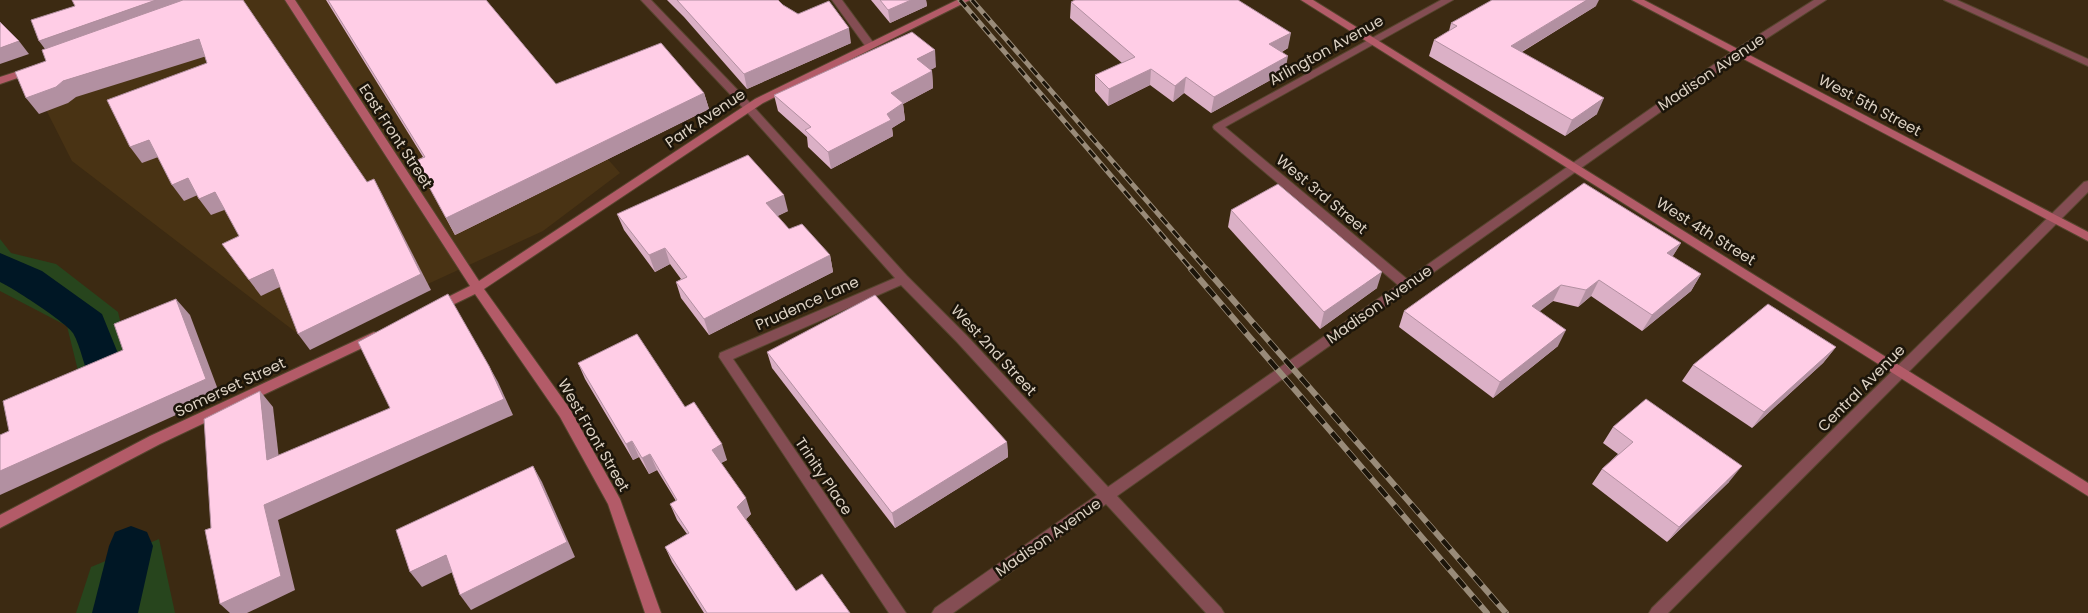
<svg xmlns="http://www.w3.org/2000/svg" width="2088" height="613" viewBox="0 0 2088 613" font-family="Poppins,sans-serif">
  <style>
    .built { fill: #493314 }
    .green { fill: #27451d }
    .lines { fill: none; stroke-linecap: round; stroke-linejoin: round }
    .river { fill: #001725; fill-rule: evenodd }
    .street-casing { stroke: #56452e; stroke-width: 2 }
    .secondary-casing { stroke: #56452e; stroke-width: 2 }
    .street { fill: #844d53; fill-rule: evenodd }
    .secondary { fill: #b35b68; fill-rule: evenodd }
    .rail-far1-casing { stroke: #998b79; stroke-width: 5 }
    .rail-casing { stroke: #998b79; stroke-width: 6 }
    .rail-far1 { stroke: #1c150a; stroke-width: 3; stroke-dasharray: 9; stroke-linecap: butt }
    .rail { stroke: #1c150a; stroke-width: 4.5; stroke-dasharray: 12; stroke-linecap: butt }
    .wall { fill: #dbb0c6 }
    .shaded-wall { fill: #b290a1 }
    .building { fill: #ffcde6; stroke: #b290a1 }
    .labels { text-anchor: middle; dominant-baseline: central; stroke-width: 5; stroke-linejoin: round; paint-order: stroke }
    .street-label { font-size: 15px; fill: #dcd1c3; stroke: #1c150a }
  </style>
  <rect width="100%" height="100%" fill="#3c2a12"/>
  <polygon class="built" points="208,0 468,0 620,173 543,231 306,340 72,161 28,74"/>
  <g class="green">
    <polygon points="0,239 11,253 56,264 118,312 130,362 81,383 67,326 0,291"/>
    <polygon points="159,539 175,613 76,613 91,567"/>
  </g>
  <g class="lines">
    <g class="river">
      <path d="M0,253L42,271L102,314L126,373L120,384L106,388L92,384C84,368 81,347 73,333C67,323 13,288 0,282Z"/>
      <polygon points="131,526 147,532 153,546 138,613 92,613 109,546 115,532"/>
    </g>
    <defs>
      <g id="street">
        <polygon points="641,0 651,0 753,106 907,276 967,336 1108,487 1398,285 1214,129 1213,127 1214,125 1441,0 1453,0 1225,127 1407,279 1733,51 1814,0 1826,0 1741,55 1117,496 1221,608 1224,613 1206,613 1106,504 953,613 932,613 935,608 1097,495 957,342 901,285 733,359 906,613 889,613 719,357 720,353 895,278 745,110"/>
        <polygon points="832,0 842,0 875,45 874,47 866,47"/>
        <polygon points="1944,0 1957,0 2088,59 2088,66"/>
        <polygon points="2088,181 2088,192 1668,613 1649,613 1652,608 2084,182"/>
      </g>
      <g id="secondary">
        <polygon points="285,0 295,0 479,281 755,99 957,0 970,0 763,103 484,289 570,409 620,499 661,613 645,613 608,504 560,417 475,294 442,310 434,310 432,307 434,304 470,286"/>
        <polygon points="1301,0 1313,0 2088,483 2088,496"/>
        <polygon points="1632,0 1644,0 2088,232 2088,241"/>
        <polygon points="31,67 36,70 35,72 0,84 0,77"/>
        <polygon points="374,332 379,334 380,337 379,340 160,444 0,528 0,515 150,436"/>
      </g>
    </defs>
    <use href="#street" class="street-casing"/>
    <use href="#secondary" class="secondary-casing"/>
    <use href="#street" class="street"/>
    <use href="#secondary" class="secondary"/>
    <defs>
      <g id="rail-far1">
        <polyline points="960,0 1192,270"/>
        <polyline points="972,0 1207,270"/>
      </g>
      <g id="rail">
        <polyline points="1191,269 1487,613"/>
        <polyline points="1206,269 1506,613"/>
      </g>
    </defs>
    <use href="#rail-far1" class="rail-far1-casing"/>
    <use href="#rail" class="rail-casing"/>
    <use href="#rail-far1" class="rail-far1"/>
    <use href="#rail" class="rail"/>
  </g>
  <g class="wall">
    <polygon points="326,0 486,0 556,84 704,93 709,109 455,235 415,161 423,157"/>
    <polygon points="667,0 778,0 783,5 798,14 851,43 747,89 684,17"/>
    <polygon points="871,0 926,0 927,6 890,23"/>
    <polygon points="1238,0 1288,48 1282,52 1285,72 1211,113 1184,93 1173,102 1150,85 1108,106 1095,91 1095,75 1122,63 1070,18 1071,2"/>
    <polygon points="1596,6 1522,52 1597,114 1565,136 1429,56 1434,40 1449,31 1451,23"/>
    <polygon points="936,67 930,70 932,71 933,88 903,104 905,120 892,128 893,136 831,169 808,147 807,137 778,111 774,95"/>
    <polygon points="1231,210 1377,288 1320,329 1228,227"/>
    <polygon points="788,211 777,216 789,229 830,255 833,272 709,335 681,298 676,282 681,279 670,264 655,272 624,230 617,214"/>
    <polygon points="1681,243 1672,257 1701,274 1691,291 1642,331 1591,296 1578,307 1553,301 1539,311 1558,346 1493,398 1399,327 1404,311"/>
    <polygon points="1836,347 1823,363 1752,428 1682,381 1693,365"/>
    <polygon points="767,352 1007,442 1008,457 895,528 772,368"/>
    <polygon points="578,363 685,407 727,460 721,463 751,514 746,519 796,591 850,613 704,613 672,562 665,547 687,534 677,520 670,504 676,501 657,470 649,474 639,457 633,460 585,379"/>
    <polygon points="1613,427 1729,482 1667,542 1592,484 1602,469 1618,454 1603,443"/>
  </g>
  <g class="shaded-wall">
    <polygon points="156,0 211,0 51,57 39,41"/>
    <polygon points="911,0 926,0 927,6 890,23 888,10"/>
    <polygon points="1587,0 1599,0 1596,6 1505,62 1511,46"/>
    <polygon points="849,28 851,43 747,89 744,74"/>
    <polygon points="1291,33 1288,48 1267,60 1269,44"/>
    <polygon points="199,39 210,55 76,97 68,103 39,114 26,98 63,81"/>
    <polygon points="19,41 29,54 0,64 0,48"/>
    <polygon points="935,50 936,67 919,76 917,59"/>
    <polygon points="1288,56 1285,72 1211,113 1214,97"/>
    <polygon points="1151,69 1150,85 1108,106 1109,89"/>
    <polygon points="932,71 933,88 903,104 905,120 892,128 893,136 831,169 828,152 887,114 891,93"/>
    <polygon points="1186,77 1184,93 1173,102 1175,86"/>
    <polygon points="704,93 709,109 455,235 446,218"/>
    <polygon points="1604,98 1597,114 1565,136 1572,120"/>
    <polygon points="149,140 161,156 142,163 130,147"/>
    <polygon points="188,178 200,194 184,201 172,185"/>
    <polygon points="374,179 383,196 431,290 310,350 298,334"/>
    <polygon points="215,192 227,209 211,215 199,199"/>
    <polygon points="784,195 788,211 770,220 766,203"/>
    <polygon points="1681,243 1671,259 1667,253"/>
    <polygon points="665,248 670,264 655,272 649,255"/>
    <polygon points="830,255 833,272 709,335 704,319"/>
    <polygon points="273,269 284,285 261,296 249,280"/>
    <polygon points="1382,272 1377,288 1320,329 1324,312"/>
    <polygon points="1701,274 1691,291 1642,331 1652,315"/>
    <polygon points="1599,280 1591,296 1578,307 1586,290"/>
    <polygon points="1561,285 1553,301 1525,323 1532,306"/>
    <polygon points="176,299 190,315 220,395 0,495 0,471"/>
    <polygon points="1566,330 1558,346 1493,398 1500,382"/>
    <polygon points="1836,347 1823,363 1752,428 1764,412"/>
    <polygon points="489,366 498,382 513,415 278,520 295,590 247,613 230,613 220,604 264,505"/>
    <polygon points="260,391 273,407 281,476 267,460"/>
    <polygon points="632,441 639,457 633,460 626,444"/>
    <polygon points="1007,442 1008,457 895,528 892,513"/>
    <polygon points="722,444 727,460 717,465 712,450"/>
    <polygon points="650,454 657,470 649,474 642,458"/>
    <polygon points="533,466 542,482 575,557 471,610 460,595"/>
    <polygon points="1742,466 1729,482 1667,542 1679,527"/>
    <polygon points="746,498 751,514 743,522 737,507"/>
    <polygon points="446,555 457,570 422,587 410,572"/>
  </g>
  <g class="building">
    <polygon points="72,0 156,0 39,41 31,20 75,6"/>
    <polygon points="183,0 243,0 367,182 374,179 421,274 298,334 273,269 249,280 222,244 239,236 215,192 199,199 188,178 172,185 149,140 130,147 107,100 207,63 199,39 63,81 56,87 26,98 15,72 46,61 42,50"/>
    <polygon points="328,0 486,0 556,84 661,43 704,93 446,218 415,161 425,157"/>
    <polygon points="677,0 778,0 783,5 798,14 829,1 849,28 744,74"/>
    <polygon points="880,0 911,0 888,10"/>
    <polygon points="1075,0 1238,0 1291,33 1269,44 1288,56 1214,97 1186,77 1175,86 1151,69 1109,89 1095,75 1135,57 1071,2"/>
    <polygon points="1492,0 1587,0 1511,46 1604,98 1572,120 1434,40 1457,26 1451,23"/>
    <polygon points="0,22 19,41 0,48"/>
    <polygon points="912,32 935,50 917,59 932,71 891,93 903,103 887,114 891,120 828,152 805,130 811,127 774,95"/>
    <polygon points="748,155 784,195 766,203 789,229 802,224 830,255 704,319 676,282 687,277 665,248 649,255 617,214"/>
    <polygon points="1584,183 1681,243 1667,253 1701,274 1652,315 1599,280 1586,290 1561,285 1532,306 1566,330 1500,382 1404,311"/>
    <polygon points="1278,184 1382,272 1324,312 1231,210"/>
    <polygon points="448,294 489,366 504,399 264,505 281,576 220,604 205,530 211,528 204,419 260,391 267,460 390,408 358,342"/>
    <polygon points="875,295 1007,442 892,513 767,352"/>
    <polygon points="176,299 206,379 0,471 0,435 9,431 3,401 123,350 114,324"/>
    <polygon points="1768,304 1836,347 1764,412 1693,365"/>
    <polygon points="637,334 685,407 694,402 722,444 712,450 746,498 737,507 796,591 822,574 850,613 707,613 665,547 689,533 670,504 677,500 650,454 642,458 632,441 626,444 578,363"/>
    <polygon points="1646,399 1742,466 1679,527 1602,469 1633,442 1613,427"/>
    <polygon points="533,466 567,542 460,595 446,555 410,572 396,530"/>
  </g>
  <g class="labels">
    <g class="street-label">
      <text transform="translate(1326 50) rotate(-29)">Arlington Avenue</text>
      <text transform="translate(1711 72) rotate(-34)">Madison Avenue</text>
      <text transform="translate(1870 105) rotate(28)">West 5th Street</text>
      <text transform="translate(705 118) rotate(-34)">Park Avenue</text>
      <text transform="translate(396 136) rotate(57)">East Front Street</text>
      <text transform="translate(1322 194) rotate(40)">West 3rd Street</text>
      <text transform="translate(1706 231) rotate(32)">West 4th Street</text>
      <text transform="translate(807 303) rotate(-24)">Prudence Lane</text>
      <text transform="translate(1379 304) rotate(-35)">Madison Avenue</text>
      <text transform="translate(994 350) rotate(47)">West 2nd Street</text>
      <text transform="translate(230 387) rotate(-25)">Somerset Street</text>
      <text transform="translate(1861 388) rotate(-45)">Central Avenue</text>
      <text transform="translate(594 435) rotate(60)">West Front Street</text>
      <text transform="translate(824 476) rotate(56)">Trinity Place</text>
      <text transform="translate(1048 537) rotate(-35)">Madison Avenue</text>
    </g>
  </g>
</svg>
